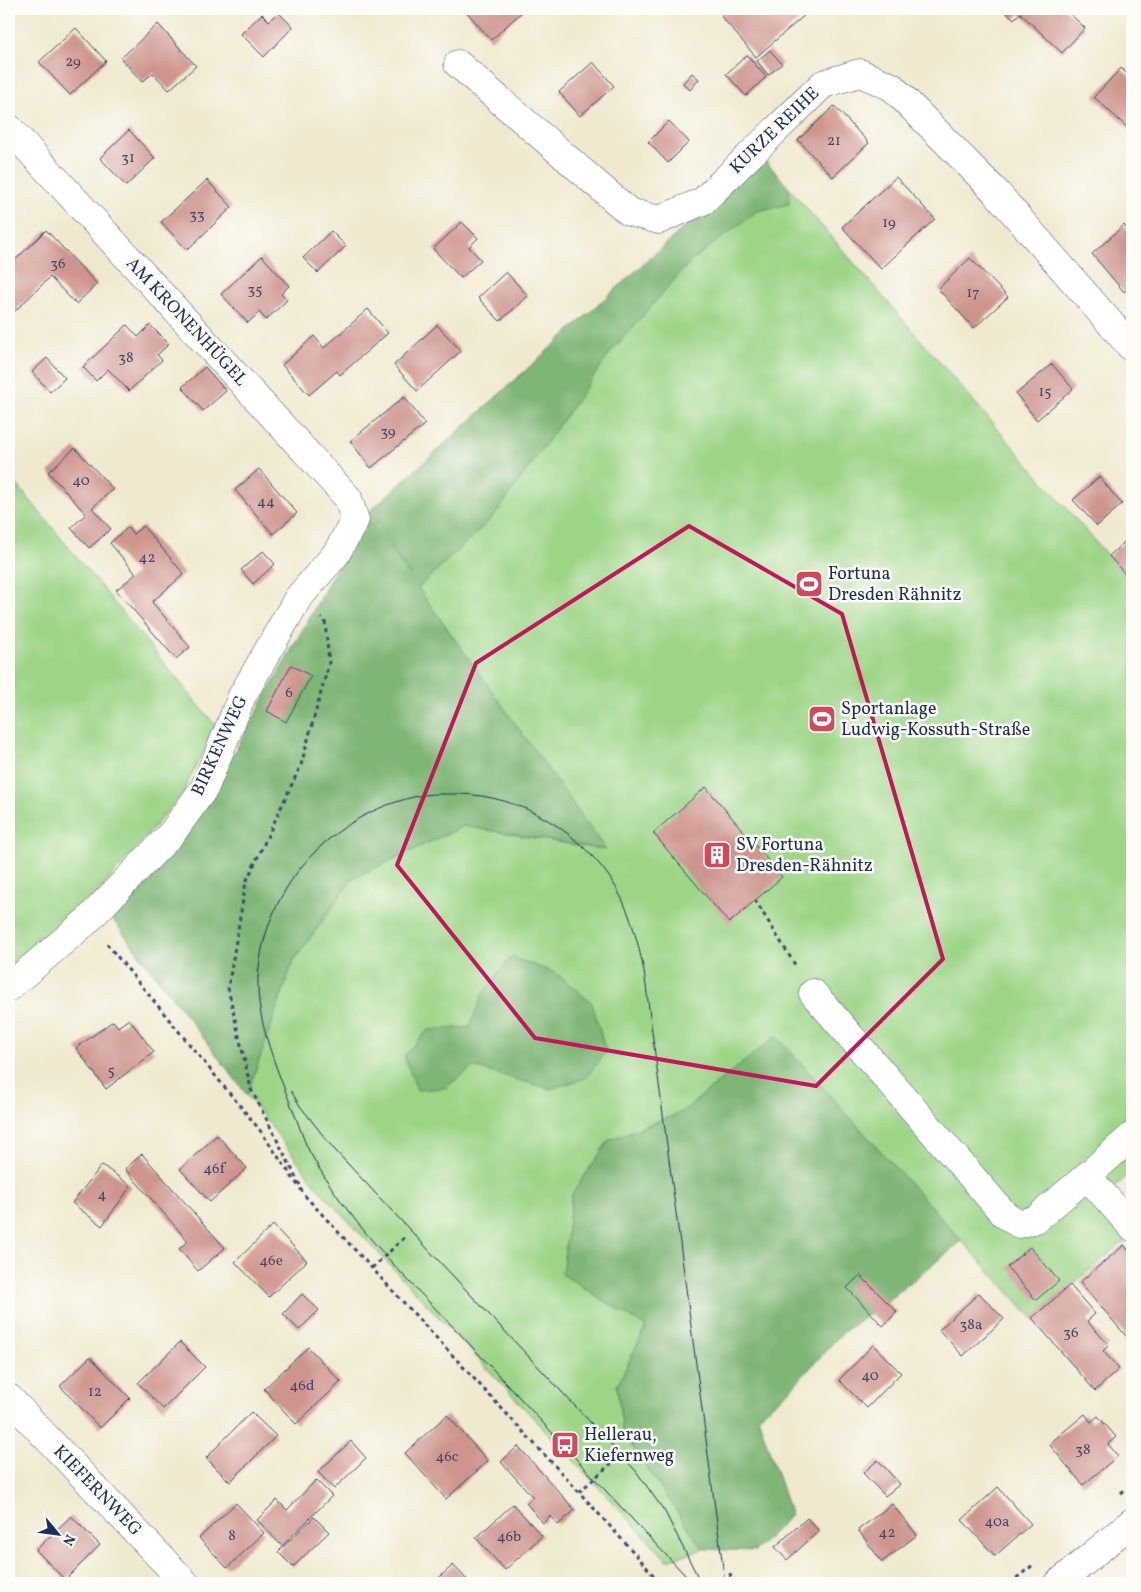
<svg xmlns="http://www.w3.org/2000/svg" width="1141" height="1592" viewBox="0 0 1141 1592" font-family="Vollkorn,serif">
  <style>
    .green { fill: #9dd587; stroke: #5c8272 }
    .forest { fill: #7eb674; stroke: #4c7269 }
    .building { fill: #ce948e }
    .lines { fill: none; stroke-linecap: round; stroke-linejoin: round }
    .minor-casing { stroke: #3b4b6f; stroke-width: 29 }
    .path { stroke: #3b4b6f; stroke-width: 3; stroke-dasharray: 4 4; stroke-linecap: butt }
    .minor { stroke: #fff; stroke-width: 28 }
    .tram { stroke: #1b2f5e; stroke-width: 1 }
    .marked { fill: none; stroke: #c2185b; stroke-width: 4; stroke-linejoin: round }
    .labels { text-anchor: middle; dominant-baseline: central; stroke-width: 5; stroke-linejoin: round; paint-order: stroke }
    .number-label { font-size: 15px; fill: #48486a }
    .street-label { font-size: 18px; fill: #1b2f5e; stroke: #fdfcf7 }
    .poi-label { font-size: 18px; fill: #1b2f5e; stroke: #fdfcf7; text-anchor: start }
  </style>
  <rect width="100%" height="100%" fill="#fdfcf7"/>
  <filter id="ink" filterUnits="userSpaceOnUse"><feTurbulence type="fractalNoise" baseFrequency=".02" numOctaves="2"/><feDisplacementMap in="SourceGraphic" scale="10" xChannelSelector="R" yChannelSelector="G"/><feConvolveMatrix kernelMatrix="1 2 1 2 8 2 1 2 1" color-interpolation-filters="sRGB"/></filter>
  <filter id="wash" filterUnits="userSpaceOnUse"><feTurbulence type="fractalNoise" baseFrequency=".0096" numOctaves="4" result="noise"/><feDisplacementMap in="SourceGraphic" scale="20" xChannelSelector="R" yChannelSelector="G"/><feGaussianBlur stdDeviation="1.12" result="paint"/><feColorMatrix in="noise" values="0 0 0 0 0 0 0 0 0 0 0 0 0 0 0 0 0 1.4 0 .05"/><feComposite in="paint" operator="in"/></filter>
  <g filter="url(#wash)">
    <rect width="100%" height="100%" fill="#f0e9cf"/>
    <g class="green">
      <polygon points="762,157 1132,584 1132,1171 1114,1188 1132,1235 1032,1318 776,1036 682,1112 609,1140 646,1328 617,1386 623,1433 703,1549 667,1560 322,1193 247,1095 293,962 353,878 464,826 605,850 366,515"/>
      <polygon points="9,475 216,726 182,794 77,917 9,972"/>
    </g>
    <g class="forest">
      <polygon points="762,157 789,188 789,204 757,211 690,262 611,352 495,515 418,588 606,850 464,826 353,878 293,962 247,1095 107,912 212,793 366,515 410,575 369,512"/>
      <polygon points="511,957 556,973 592,1003 606,1052 586,1078 550,1089 473,1067 445,1088 417,1090 404,1056 428,1030 470,1027 483,993"/>
      <polygon points="776,1036 962,1241 891,1298 841,1334 790,1390 758,1417 791,1515 755,1551 703,1549 623,1433 617,1386 646,1327 562,1274 572,1194 609,1140 682,1112"/>
    </g>
    <g id="blocks">
      <g class="building">
        <polygon points="464,9 525,9 491,40"/>
        <polygon points="729,9 801,9 806,14 756,57 721,16"/>
        <polygon points="1003,9 1065,9 1085,28 1062,53 1020,13 1014,19"/>
        <polygon points="278,12 293,27 264,57 241,34 262,14 269,21"/>
        <polygon points="158,24 196,66 169,90 153,73 142,82 121,58"/>
        <polygon points="76,28 106,61 70,95 39,62"/>
        <polygon points="770,50 782,64 768,75 757,61"/>
        <polygon points="747,55 766,77 746,96 726,74"/>
        <polygon points="593,62 614,86 580,116 559,92"/>
        <polygon points="1121,68 1132,79 1132,132 1094,97"/>
        <polygon points="692,73 699,79 690,90 683,83"/>
        <polygon points="834,106 869,143 833,177 798,140"/>
        <polygon points="669,121 689,142 668,163 648,142"/>
        <polygon points="129,130 155,158 126,186 100,158"/>
        <polygon points="896,177 935,219 881,269 842,227"/>
        <polygon points="207,180 232,207 187,250 161,222"/>
        <polygon points="462,222 478,238 469,247 481,260 461,278 433,249"/>
        <polygon points="1124,225 1132,235 1132,284 1124,292 1092,254"/>
        <polygon points="46,230 97,284 76,304 50,277 9,317 9,266"/>
        <polygon points="331,231 346,246 318,273 303,258"/>
        <polygon points="262,256 289,286 281,294 287,300 266,320 259,312 248,323 221,294"/>
        <polygon points="970,258 1008,297 974,328 938,289"/>
        <polygon points="506,272 528,296 500,321 478,298"/>
        <polygon points="368,309 388,333 340,375 337,371 309,395 282,365 314,336 324,348"/>
        <polygon points="127,325 138,337 150,325 169,344 157,355 162,360 129,391 108,369 96,381 83,367"/>
        <polygon points="437,325 461,351 417,391 394,365"/>
        <polygon points="47,358 65,378 50,392 32,372"/>
        <polygon points="1052,364 1073,389 1037,420 1016,394"/>
        <polygon points="205,367 226,391 203,411 182,387"/>
        <polygon points="404,397 425,424 371,468 350,441"/>
        <polygon points="75,448 113,489 92,508 111,529 89,548 71,528 86,514 48,472"/>
        <polygon points="259,469 297,513 273,534 235,490"/>
        <polygon points="1099,477 1122,504 1097,526 1073,500"/>
        <polygon points="143,526 184,574 152,602 190,647 176,659 116,590 136,574 110,543 128,527 133,534"/>
        <polygon points="1132,535 1132,582 1109,556"/>
        <polygon points="263,551 275,564 253,584 241,570"/>
        <polygon points="291,665 311,676 286,722 267,711"/>
        <polygon points="706,787 782,877 729,923 653,833"/>
        <polygon points="129,1019 154,1052 106,1089 76,1048 113,1021 118,1027"/>
        <polygon points="217,1135 247,1168 210,1202 180,1169"/>
        <polygon points="142,1154 225,1248 198,1271 179,1249 188,1241 125,1169"/>
        <polygon points="102,1165 131,1186 102,1226 72,1203"/>
        <polygon points="273,1225 307,1261 269,1297 235,1262"/>
        <polygon points="1124,1245 1132,1255 1132,1343 1080,1282"/>
        <polygon points="1030,1247 1059,1281 1036,1300 1007,1267"/>
        <polygon points="860,1275 897,1312 883,1326 847,1288"/>
        <polygon points="1070,1285 1095,1314 1087,1321 1109,1345 1103,1351 1119,1369 1095,1391 1032,1318"/>
        <polygon points="979,1293 1004,1319 963,1356 939,1330"/>
        <polygon points="302,1294 319,1310 299,1330 283,1314"/>
        <polygon points="180,1342 205,1367 163,1409 138,1383"/>
        <polygon points="873,1345 901,1373 867,1408 839,1380"/>
        <polygon points="308,1347 341,1382 296,1424 264,1389"/>
        <polygon points="90,1357 130,1398 100,1428 60,1386"/>
        <polygon points="251,1412 276,1436 230,1482 206,1458"/>
        <polygon points="1085,1414 1091,1422 1098,1416 1116,1437 1108,1444 1118,1456 1083,1485 1049,1444"/>
        <polygon points="447,1415 488,1461 446,1499 405,1453"/>
        <polygon points="351,1441 366,1458 334,1489 318,1472"/>
        <polygon points="518,1446 575,1510 558,1525 550,1516 543,1523 526,1503 533,1497 501,1462"/>
        <polygon points="878,1460 900,1484 885,1496 863,1473"/>
        <polygon points="316,1480 332,1496 282,1546 257,1520 277,1500 287,1510"/>
        <polygon points="998,1487 1031,1524 995,1556 962,1520"/>
        <polygon points="236,1503 264,1533 227,1568 199,1538"/>
        <polygon points="513,1504 542,1536 505,1570 476,1538"/>
        <polygon points="892,1504 917,1535 882,1562 858,1530"/>
        <polygon points="71,1516 100,1545 65,1580 36,1550"/>
        <polygon points="314,1517 329,1532 293,1567 278,1552"/>
        <polygon points="807,1518 819,1531 787,1560 775,1547"/>
        <polygon points="453,1565 470,1583 433,1583"/>
      </g>
    </g>
  </g>
  <g filter="url(#ink)">
    <use href="#blocks" fill-opacity="0" stroke="#3b4b6f" stroke-width="1"/>
    <g class="lines">
      <defs>
        <g id="minor">
          <polyline points="458,64 629,212 659,220 703,201 823,84 860,73 892,87 995,191 1132,348"/>
          <polyline points="9,128 348,498 355,520 336,554 298,598 242,696 205,787 172,833 87,921 9,987"/>
          <polyline points="813,993 1004,1214 1019,1224 1036,1219 1087,1176 1132,1227"/>
          <polyline points="1087,1176 1132,1136"/>
          <polyline points="9,1398 185,1583"/>
          <polyline points="1059,1583 1132,1522"/>
        </g>
      </defs>
      <use href="#minor" class="minor-casing"/>
      <g class="path">
        <polyline points="755,900 797,968"/>
        <polyline points="107,944 259,1129 306,1197 579,1492 637,1556 660,1583"/>
        <polyline points="300,1185 251,1089 228,988 246,882 301,765 329,663 325,621 321,618"/>
        <polyline points="372,1268 405,1237"/>
        <polyline points="579,1492 614,1461"/>
        <polyline points="1121,1493 1132,1484"/>
        <polyline points="730,1573 732,1583"/>
        <polyline points="1010,1583 1033,1565"/>
      </g>
      <use href="#minor" class="minor"/>
      <g class="tram">
        <polyline points="291,1091 300,1106 333,1148 636,1471 665,1512 701,1583"/>
        <path d="M691,1583L685,1575C614,1501 545,1424 475,1350C418,1289 353,1230 312,1156C304,1143 300,1127 294,1113C278,1072 256,1022 258,978C264,887 330,815 418,796C427,794 436,794 445,794C511,791 572,824 610,878C629,906 637,938 644,971L725,1583"/>
      </g>
    </g>
  </g>
  <path class="marked" d="M689,526L842,614L943,959L816,1086L535,1038L397,865L476,663Z"/>
  <defs>
    <symbol id="stadium-square" viewBox="-11 -11 22 22"><rect x="-9" y="-9" width="18" height="18" rx="4" fill="#d1495b" stroke="#fdfcf7"/><path d="M0-5a6.5 5 0 1 0 0 10a6.5 5 0 1 0 0-10ZM-3.5-1.8h7v3.6h-7Z" fill="#fff"/></symbol>
    <symbol id="building-square" viewBox="-11 -11 22 22"><rect x="-9" y="-9" width="18" height="18" rx="4" fill="#d1495b" stroke="#fdfcf7"/><path d="M-4-6H4V6H1V3H-1V6H-4ZM-2.5-4.3h1.7v1.8h-1.7ZM.8-4.3h1.7v1.8H.8ZM-2.5-1h1.7V.8h-1.7ZM.8-1h1.7V.8H.8Z" fill="#fff"/></symbol>
    <symbol id="bus-square" viewBox="-11 -11 22 22"><rect x="-9" y="-9" width="18" height="18" rx="4" fill="#d1495b" stroke="#fdfcf7"/><path d="M-5-6H5V4H4V6H2V4H-2V6H-4V4H-5ZM-3.5-4V0h7V-4ZM-3.5 1.2v1.5H-2V1.2ZM2 1.2v1.5H3.5V1.2Z" fill="#fff"/></symbol>
  </defs>
  <g fill-rule="evenodd">
    <use href="#stadium-square" x="793" y="568" width="32" height="32"/>
    <use href="#stadium-square" x="806" y="703" width="32" height="32"/>
    <use href="#building-square" x="701" y="839" width="32" height="32"/>
    <use href="#bus-square" x="549" y="1429" width="32" height="32"/>
  </g>
  <g class="labels">
    <g class="number-label">
      <text x="73" y="62">29</text>
      <text x="834" y="141">21</text>
      <text x="128" y="158">31</text>
      <text x="197" y="215">33</text>
      <text x="889" y="223">19</text>
      <text x="58" y="264">36</text>
      <text x="255" y="290">35</text>
      <text x="973" y="293">17</text>
      <text x="126" y="358">38</text>
      <text x="1045" y="392">15</text>
      <text x="388" y="432">39</text>
      <text x="81" y="481">40</text>
      <text x="266" y="502">44</text>
      <text x="147" y="558">42</text>
      <text x="289" y="693">6</text>
      <text x="111" y="1071">5</text>
      <text x="214" y="1169">46f</text>
      <text x="102" y="1195">4</text>
      <text x="271" y="1261">46e</text>
      <text x="971" y="1325">38a</text>
      <text x="1071" y="1333">36</text>
      <text x="870" y="1376">40</text>
      <text x="302" y="1386">46d</text>
      <text x="95" y="1392">12</text>
      <text x="1083" y="1450">38</text>
      <text x="447" y="1457">46c</text>
      <text x="997" y="1522">40a</text>
      <text x="887" y="1533">42</text>
      <text x="232" y="1536">8</text>
      <text x="509" y="1537">46b</text>
    </g>
    <g class="street-label">
      <text transform="translate(775 131) rotate(-44)">KURZE REIHE</text>
      <text transform="translate(186 322) rotate(47)">AM KRONENHÜGEL</text>
      <text transform="translate(220 746) rotate(-65)">BIRKENWEG</text>
      <text transform="translate(97 1491) rotate(46)">KIEFERNWEG</text>
    </g>
    <g class="poi-label">
      <text x="828" y="574">Fortuna<tspan x="828" dy="21">Dresden Rähnitz</tspan></text>
      <text x="841" y="709">Sportanlage<tspan x="841" dy="21">Ludwig-Kossuth-Straße</tspan></text>
      <text x="736" y="845">SV Fortuna<tspan x="736" dy="21">Dresden-Rähnitz</tspan></text>
      <text x="584" y="1435">Hellerau,<tspan x="584" dy="21">Kiefernweg</tspan></text>
    </g>
  </g>
  <rect width="1141" height="1592" fill="none" stroke="#fdfcf7" stroke-width="30"/>
  <g transform="translate(58 1534) rotate(119)" stroke="#fdfcf7" stroke-width="4" paint-order="stroke">
  <path d="M0-4L9 19L0 12L-9 19Z" fill="#1b2f5e"/>
  <text y="-8" font-size="14" font-weight="bold" text-anchor="middle" fill="#1b2f5e">N</text>
  </g>
</svg>
